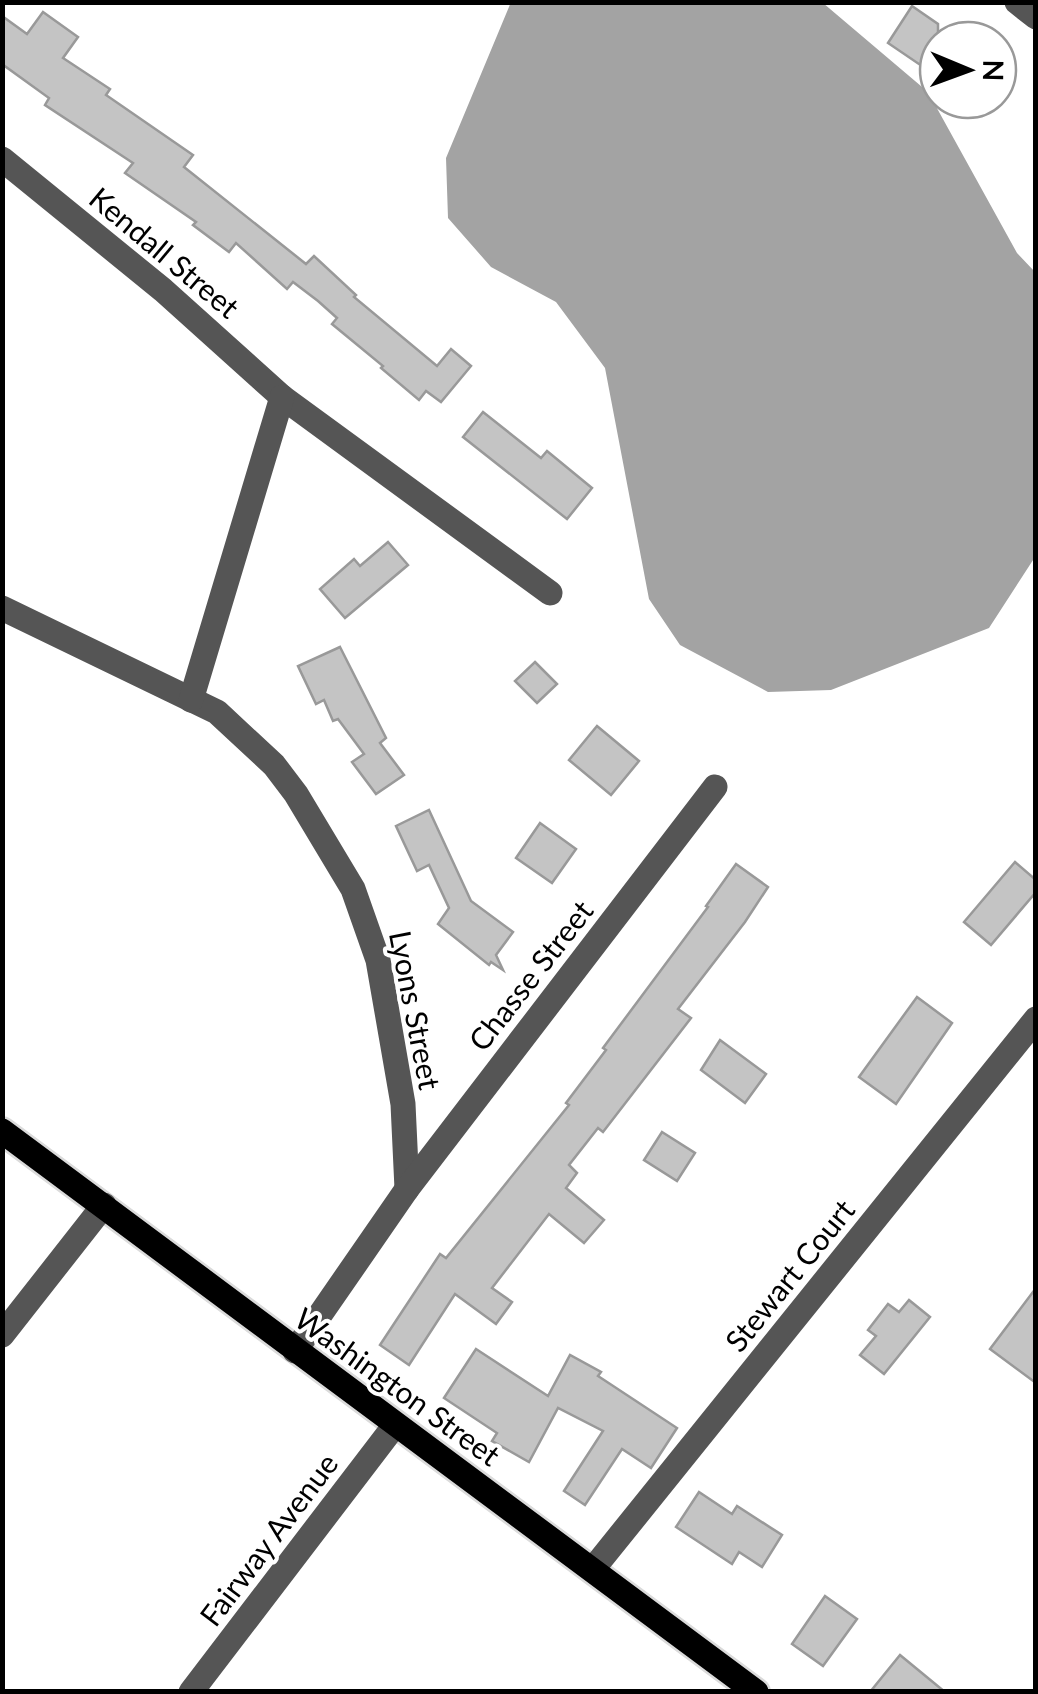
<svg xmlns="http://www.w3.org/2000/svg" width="1038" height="1694" viewBox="0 0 1038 1694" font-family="Lato,sans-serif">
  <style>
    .water { fill: #a3a3a3 }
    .building { fill: #c4c4c4; stroke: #999; stroke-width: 2.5 }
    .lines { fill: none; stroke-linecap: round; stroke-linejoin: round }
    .major-casing { stroke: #dbdbdb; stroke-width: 30 }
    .minor { stroke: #555; stroke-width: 25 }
    .major { stroke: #000; stroke-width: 25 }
    .labels { text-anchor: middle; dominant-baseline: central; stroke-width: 8; stroke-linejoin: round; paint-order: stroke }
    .street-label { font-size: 30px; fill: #000; stroke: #fff }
  </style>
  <rect width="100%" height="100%" fill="#fff"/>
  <polygon class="water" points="511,2 823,3 928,92 1017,253 1035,272 1035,557 989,628 831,690 768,692 680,645 649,599 605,368 556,302 491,267 448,218 446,158"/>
  <g class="building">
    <polygon points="912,6 938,24 938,77 888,43"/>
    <polygon points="43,12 78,37 63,58 110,89 106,95 193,155 184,167 306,264 314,256 356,295 354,297 437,366 451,349 471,366 441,402 426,391 419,400 381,368 383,366 332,324 337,318 318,301 293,282 287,289 236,243 229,252 193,225 196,222 125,173 133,163 45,105 49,98 2,64 2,16 27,34"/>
    <polygon points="483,412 541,458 547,451 592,488 567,519 463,437"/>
    <polygon points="388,542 408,565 345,618 320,589 354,559 360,566"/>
    <polygon points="340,647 386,738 380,743 404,775 376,794 352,762 364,754 338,719 333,721 324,700 316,704 298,666"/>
    <polygon points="535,662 557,684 537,703 515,681"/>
    <polygon points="597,726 639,761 611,795 569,760"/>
    <polygon points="429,810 471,901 513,932 496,955 503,970 491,962 489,965 438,924 449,908 429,865 417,871 396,826"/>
    <polygon points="540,823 576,849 552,883 516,858"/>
    <polygon points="1015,862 1036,880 1036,892 991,945 964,922"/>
    <polygon points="736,864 768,887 745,922 678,1009 691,1018 603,1132 598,1128 569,1165 577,1173 566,1188 604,1220 584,1243 549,1214 492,1288 512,1302 496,1324 455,1294 409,1365 380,1345 440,1254 446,1258 569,1105 566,1103 606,1050 603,1048 708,907 706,906"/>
    <polygon points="917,997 952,1023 896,1104 859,1077"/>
    <polygon points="720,1040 766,1074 745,1103 701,1070"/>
    <polygon points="662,1132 695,1153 677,1181 644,1160"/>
    <polygon points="1036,1288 1036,1383 990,1349"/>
    <polygon points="909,1300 930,1317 884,1374 860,1355 876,1336 868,1330 888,1304 899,1312"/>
    <polygon points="476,1349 548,1396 570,1355 601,1372 598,1376 677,1428 651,1468 622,1449 585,1505 564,1491 603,1431 558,1408 529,1462 492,1441 497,1433 444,1398"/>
    <polygon points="699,1492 732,1514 737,1506 782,1535 762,1567 739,1552 732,1564 676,1527"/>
    <polygon points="825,1596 857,1619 823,1666 792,1644"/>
    <polygon points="900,1655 945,1692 870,1692"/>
  </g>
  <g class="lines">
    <defs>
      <polyline id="major" points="2,1131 756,1692"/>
    </defs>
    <use href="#major" class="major-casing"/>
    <g class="minor">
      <polyline points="1017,2 1036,17"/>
      <polyline points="2,159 163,290 282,397 550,593"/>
      <polyline points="2,608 217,712 274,765 296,794 353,889 378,960 403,1104 407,1189"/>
      <polyline points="191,700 282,397"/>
      <polyline points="2,1335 104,1205"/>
      <polyline points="295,1351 407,1189 715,787"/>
      <polyline points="593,1569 1036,1019"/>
      <polyline points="191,1692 395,1425"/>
    </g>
    <use href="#major" class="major"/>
  </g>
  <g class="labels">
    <g class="street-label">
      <text transform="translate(165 252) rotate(40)">Kendall Street</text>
      <text transform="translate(530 975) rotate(-52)">Chasse Street</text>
      <text transform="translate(416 1010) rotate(79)">Lyons Street</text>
      <text transform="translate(789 1275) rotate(-51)">Stewart Court</text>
      <text transform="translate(398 1386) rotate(36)">Washington Street</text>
      <text transform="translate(268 1539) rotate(-53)">Fairway Avenue</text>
    </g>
  </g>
  <rect width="1038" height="1694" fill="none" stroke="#000000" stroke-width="10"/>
  <g transform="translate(968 70) rotate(91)"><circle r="48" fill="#ffffff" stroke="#999999" stroke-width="2.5"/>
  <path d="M0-8L18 38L0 25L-18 38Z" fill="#000000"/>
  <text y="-15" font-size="28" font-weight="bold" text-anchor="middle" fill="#000000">N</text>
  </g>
</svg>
